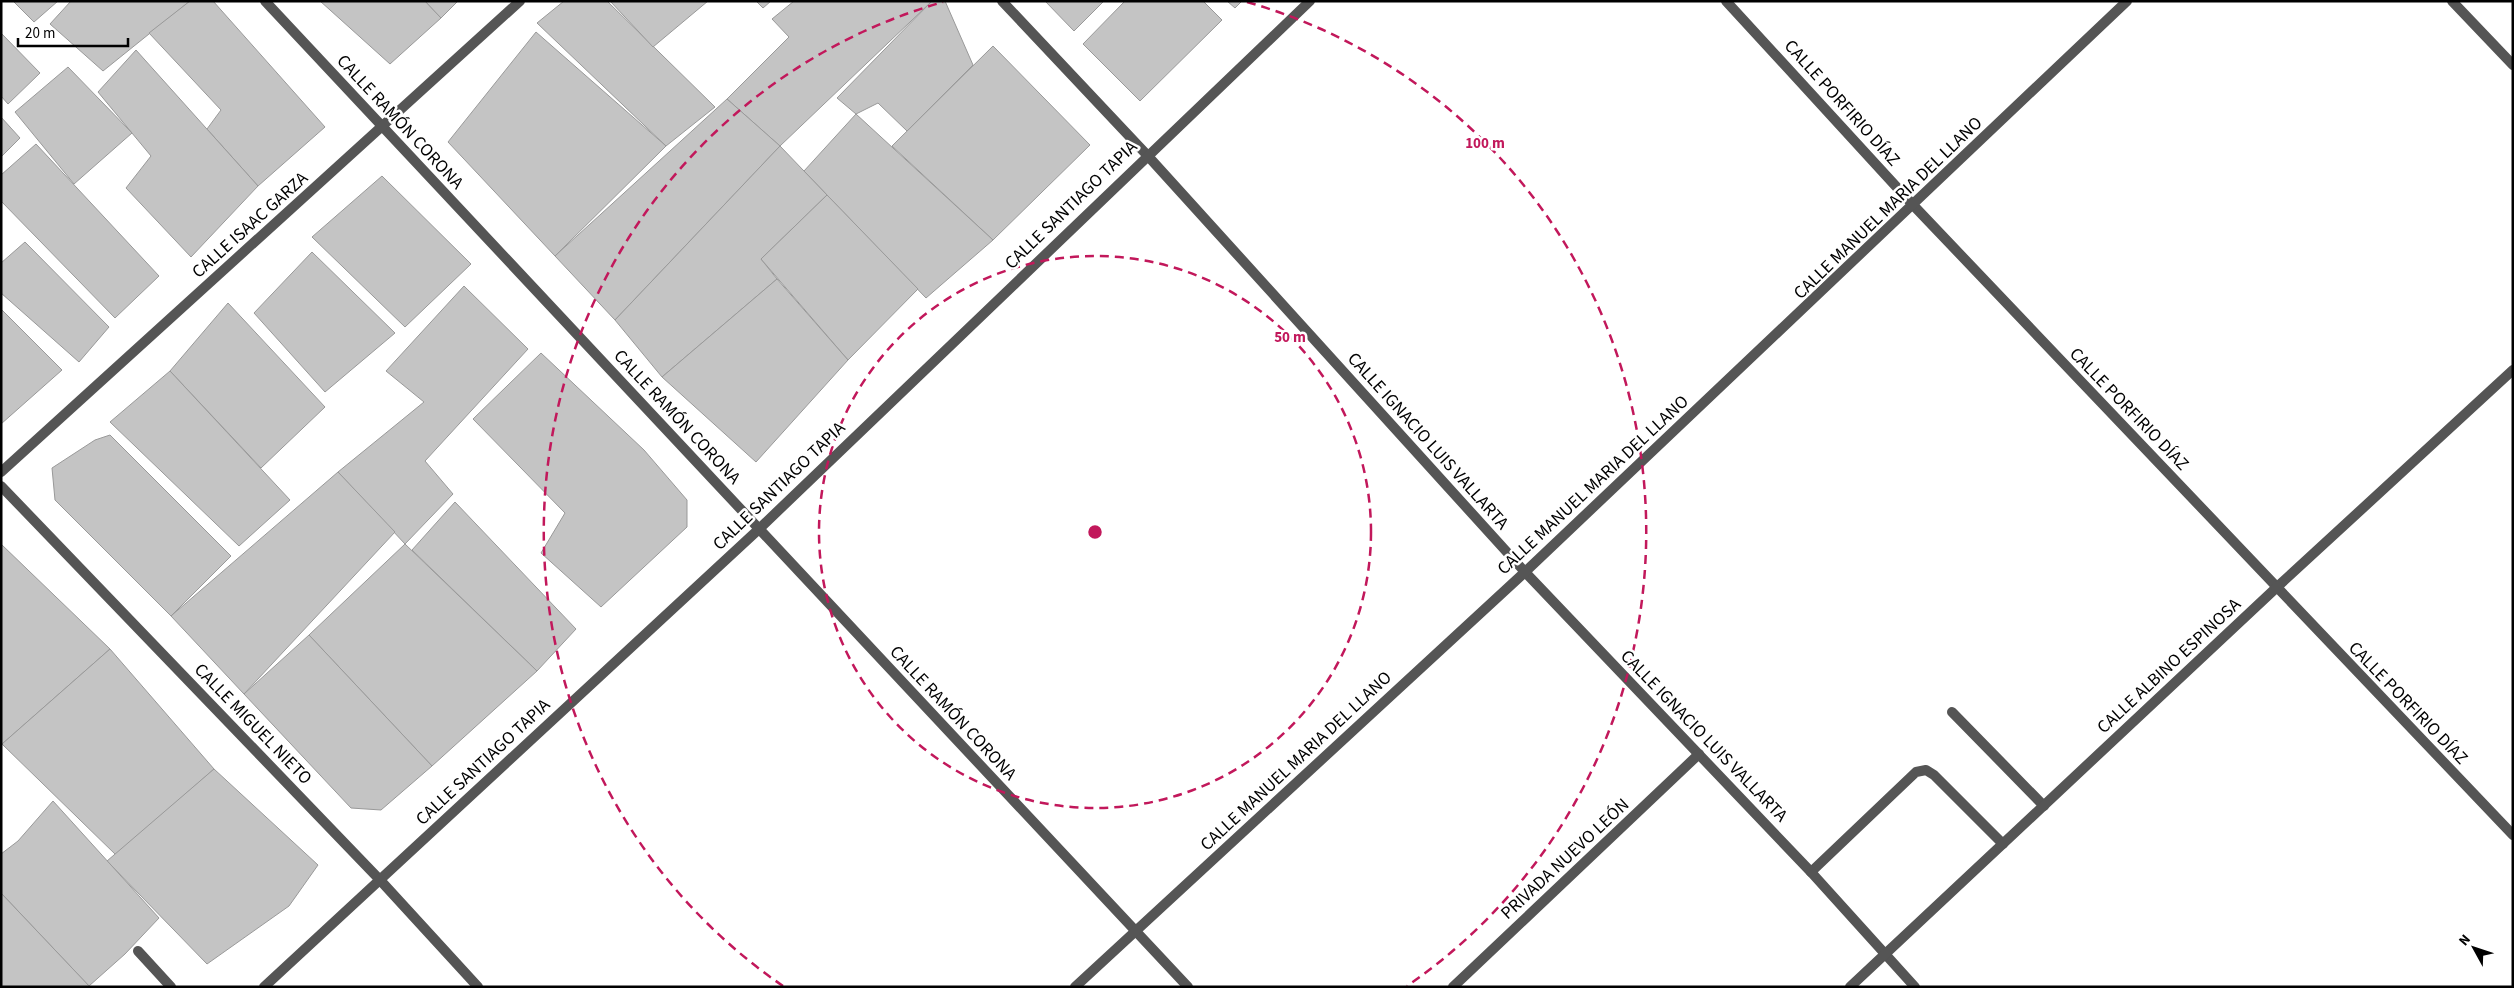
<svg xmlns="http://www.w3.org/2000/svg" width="2514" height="988" viewBox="0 0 2514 988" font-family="'Source Sans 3',sans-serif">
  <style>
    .building { fill: #c4c4c4; stroke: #999 }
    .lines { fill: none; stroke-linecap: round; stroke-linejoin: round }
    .service { stroke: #555; stroke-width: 10 }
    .minor { stroke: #555; stroke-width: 10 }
    .tertiary { stroke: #555; stroke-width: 10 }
    .ring { fill: none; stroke: #c2185b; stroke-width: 2.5; stroke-dasharray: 9 6 }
    .labels { text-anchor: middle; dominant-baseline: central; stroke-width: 5; stroke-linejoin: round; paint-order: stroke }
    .street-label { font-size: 18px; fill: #000; stroke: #fff }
    .centre { fill: #c2185b; stroke: #fff; stroke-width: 2.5 }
    .ring-label { font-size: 15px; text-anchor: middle; font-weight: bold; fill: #c2185b; stroke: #fff; stroke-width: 5; stroke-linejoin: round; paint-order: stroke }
  </style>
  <rect width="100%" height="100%" fill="#fff"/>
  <g class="building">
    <polygon points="13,1 58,1 34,22"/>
    <polygon points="71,1 190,1 103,71 50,24"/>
    <polygon points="190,1 213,1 325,127 258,186 207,129 221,110 149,33"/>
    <polygon points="320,1 425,1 441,18 390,64"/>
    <polygon points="425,1 458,1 441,18"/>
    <polygon points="564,1 607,1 715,107 666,146 537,23"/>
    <polygon points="610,1 708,1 653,47"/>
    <polygon points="756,1 771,1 763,8"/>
    <polygon points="794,1 932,1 780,146 727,99 789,37 772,19"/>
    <polygon points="932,1 945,1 973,65 907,131 878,103 856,114 837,98"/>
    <polygon points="1045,1 1104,1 1074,31"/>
    <polygon points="1125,1 1203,1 1222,20 1140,101 1083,44"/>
    <polygon points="1227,1 1242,1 1235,8"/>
    <polygon points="536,32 666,146 555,256 448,142"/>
    <polygon points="1,33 40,73 8,104 1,96"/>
    <polygon points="993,46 1090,145 993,240 892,146"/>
    <polygon points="136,50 258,186 191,257 126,188 151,156 98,92"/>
    <polygon points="68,67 132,133 74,184 15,112"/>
    <polygon points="727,99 780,146 615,320 555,256"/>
    <polygon points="856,114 993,240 926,298 804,171"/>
    <polygon points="1,117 20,138 1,157"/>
    <polygon points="36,144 159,276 115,318 1,201 1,175"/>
    <polygon points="780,146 827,195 761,259 777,279 662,377 615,320"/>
    <polygon points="382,176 471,264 405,327 312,237"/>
    <polygon points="827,195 918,289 848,360 761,259"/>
    <polygon points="25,242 109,327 79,362 1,293 1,263"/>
    <polygon points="312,252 395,333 325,392 254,313"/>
    <polygon points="777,279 848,360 756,462 662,377"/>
    <polygon points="464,286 528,349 425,461 453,494 405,544 338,472 424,402 386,371"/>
    <polygon points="228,303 325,407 261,468 170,371"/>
    <polygon points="1,309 62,370 1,424"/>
    <polygon points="541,353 644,450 687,500 687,527 601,607 541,553 565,513 473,419"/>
    <polygon points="170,371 290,500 239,546 110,422"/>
    <polygon points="110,435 231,556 171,616 55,500 52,468 95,440"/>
    <polygon points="338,472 395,532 244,694 171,616"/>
    <polygon points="455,502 576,629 537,671 412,550"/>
    <polygon points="1,544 110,649 1,745"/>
    <polygon points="405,544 537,671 432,766 309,635"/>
    <polygon points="309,635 432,766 381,810 351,808 244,694"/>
    <polygon points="110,649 214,769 116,855 2,744"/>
    <polygon points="214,769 318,865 289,906 207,964 107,861"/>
    <polygon points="53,801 159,918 125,954 89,986 1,893 1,854 18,841"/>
    <polygon points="1,893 90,987 1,987"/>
  </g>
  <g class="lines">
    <g class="service">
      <polyline points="1952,712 2044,806"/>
      <polyline points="1811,872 1916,772 1926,770 1934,775 2003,844"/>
      <polyline points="138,951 171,987"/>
    </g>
    <g class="minor">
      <polyline points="265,1 1188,987"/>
      <polyline points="1002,1 1147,155 1525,572 1811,872 1915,987"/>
      <polyline points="1726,1 1914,206 2513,835"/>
      <polyline points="2452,1 2513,65"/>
      <polyline points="1,486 380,880 478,987"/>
      <polyline points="1075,987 1525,572 2127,1"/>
      <polyline points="1453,987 1699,754"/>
      <polyline points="1850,987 2276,588 2513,370"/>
    </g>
    <g class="tertiary">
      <polyline points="1,472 520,1"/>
      <polyline points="264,987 759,529 1310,1"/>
    </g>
  </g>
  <g class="ring">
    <circle cx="1095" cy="532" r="276"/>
    <path d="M783 986A551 551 0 0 1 943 2M1247 2A551 551 0 0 1 1407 986"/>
  </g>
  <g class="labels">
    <g class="street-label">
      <text transform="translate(1842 103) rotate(48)">CALLE PORFIRIO DÍAZ</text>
      <text transform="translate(400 122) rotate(47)">CALLE RAMÓN CORONA</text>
      <text transform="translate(1071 205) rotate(-44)">CALLE SANTIAGO TAPIA</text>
      <text transform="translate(1888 208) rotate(-44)">CALLE MANUEL MARIA DEL LLANO</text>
      <text transform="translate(250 225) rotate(-42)">CALLE ISAAC GARZA</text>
      <text transform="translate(2129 409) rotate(46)">CALLE PORFIRIO DÍAZ</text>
      <text transform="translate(677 417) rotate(47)">CALLE RAMÓN CORONA</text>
      <text transform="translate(1428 441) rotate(48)">CALLE IGNACIO LUIS VALLARTA</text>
      <text transform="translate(1593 485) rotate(-43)">CALLE MANUEL MARIA DEL LLANO</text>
      <text transform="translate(779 486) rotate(-44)">CALLE SANTIAGO TAPIA</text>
      <text transform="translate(2169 666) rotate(-43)">CALLE ALBINO ESPINOSA</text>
      <text transform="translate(2408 703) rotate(46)">CALLE PORFIRIO DÍAZ</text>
      <text transform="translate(953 713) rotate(47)">CALLE RAMÓN CORONA</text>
      <text transform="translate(253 724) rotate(46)">CALLE MIGUEL NIETO</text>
      <text transform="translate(1704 736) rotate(46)">CALLE IGNACIO LUIS VALLARTA</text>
      <text transform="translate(1296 761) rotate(-43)">CALLE MANUEL MARIA DEL LLANO</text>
      <text transform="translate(483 762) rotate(-43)">CALLE SANTIAGO TAPIA</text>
      <text transform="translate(1565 859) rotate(-43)">PRIVADA NUEVO LEÓN</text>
    </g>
  </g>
  <circle cx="1095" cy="532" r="8" class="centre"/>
  <g class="ring-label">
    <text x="1485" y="148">100 m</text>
    <text x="1290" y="342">50 m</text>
  </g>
  <rect width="2514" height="988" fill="none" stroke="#000000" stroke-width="5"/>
  <g transform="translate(2474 948) rotate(310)" stroke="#ffffff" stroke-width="4" paint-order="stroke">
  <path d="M0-4L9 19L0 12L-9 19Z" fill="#000000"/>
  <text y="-8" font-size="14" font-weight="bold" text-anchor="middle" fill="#000000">N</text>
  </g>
  <path d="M18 38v8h110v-8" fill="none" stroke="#000000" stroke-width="2.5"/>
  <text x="25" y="38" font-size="15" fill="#000000" stroke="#ffffff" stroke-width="4" paint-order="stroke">20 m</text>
</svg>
